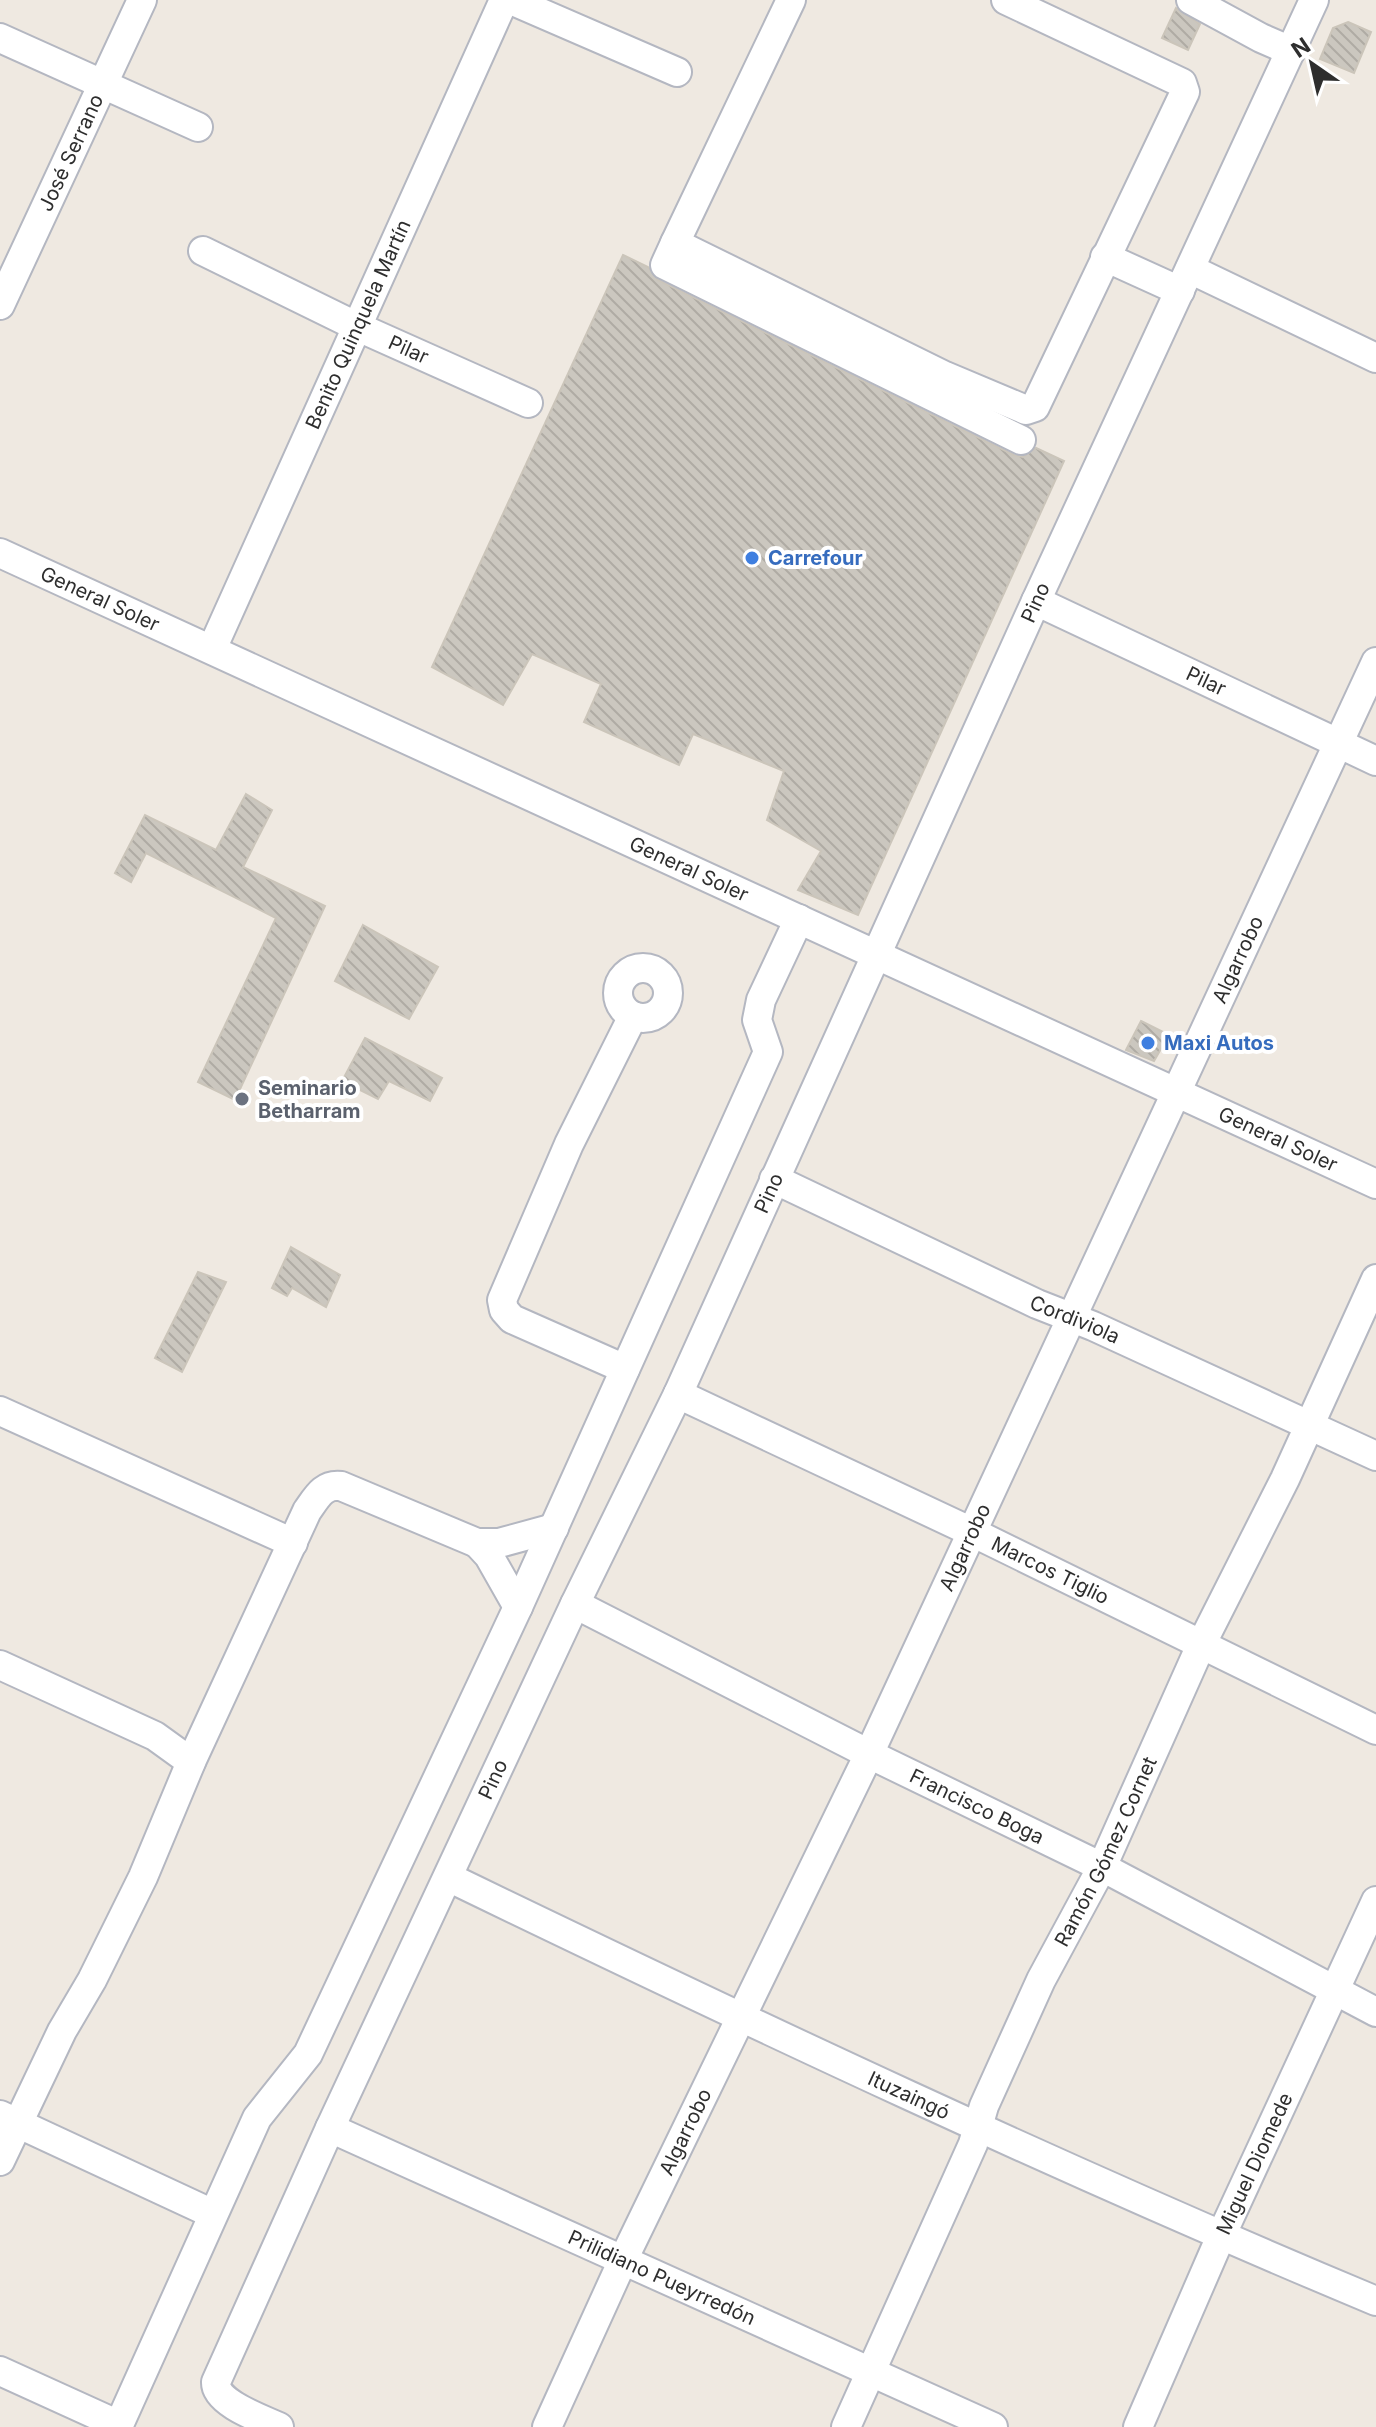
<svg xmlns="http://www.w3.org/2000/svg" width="1376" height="2427" viewBox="0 0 1376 2427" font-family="Inter,sans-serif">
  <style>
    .building { fill: url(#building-back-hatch); stroke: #cbc5ba; stroke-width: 2 }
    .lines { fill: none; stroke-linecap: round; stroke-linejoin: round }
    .minor-casing { stroke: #b4b7c1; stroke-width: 32 }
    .minor { stroke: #fff; stroke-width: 28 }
    .shop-dot { fill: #3f7fe0; stroke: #fff; stroke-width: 3 }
    .worship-dot { fill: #6b7280; stroke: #fff; stroke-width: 3 }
    .labels { text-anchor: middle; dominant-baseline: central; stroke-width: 8; stroke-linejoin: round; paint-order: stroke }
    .street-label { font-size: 20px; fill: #2e2e2e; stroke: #fff }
    .shop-label { font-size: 20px; font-weight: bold; fill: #366cbe; stroke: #fff; text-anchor: start }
    .worship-label { font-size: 20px; font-weight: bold; fill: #5b616d; stroke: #fff; text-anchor: start }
  </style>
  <defs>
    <pattern id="building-back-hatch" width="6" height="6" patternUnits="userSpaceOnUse" patternTransform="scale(2)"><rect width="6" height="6" fill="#cbc7bf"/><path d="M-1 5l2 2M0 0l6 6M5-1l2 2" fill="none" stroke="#afaba4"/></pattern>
  </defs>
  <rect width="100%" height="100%" fill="#efe9e1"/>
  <g class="building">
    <polygon points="1176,8 1200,24 1188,50 1162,38"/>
    <polygon points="1348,22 1371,32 1354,73 1320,59 1333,28"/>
    <polygon points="623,255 648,267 658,280 1014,455 1023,457 1036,448 1064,461 858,915 798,890 821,851 767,820 784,771 693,734 679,765 584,722 601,684 532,654 503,705 432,667"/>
    <polygon points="246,794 272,810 243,867 325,906 235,1100 198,1082 276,918 146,853 131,882 115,873 145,815 216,850"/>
    <polygon points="363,925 438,967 409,1019 335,981"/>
    <polygon points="1141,1021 1169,1035 1154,1061 1126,1050"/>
    <polygon points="365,1038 442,1078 430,1101 389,1081 378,1099 342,1081"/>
    <polygon points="291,1247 340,1275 326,1307 292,1288 287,1296 272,1288"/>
    <polygon points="198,1272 226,1282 182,1372 155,1358"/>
  </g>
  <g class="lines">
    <defs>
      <g id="minor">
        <polyline points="511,0 677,72"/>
        <polyline points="791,0 675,243 945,376 1026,410 1035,407 1185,92 1182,83 1006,0"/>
        <polyline points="1191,0 1261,38 1291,51"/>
        <polyline points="0,38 198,127"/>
        <polyline points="675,243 665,265 1021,440"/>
        <path id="s1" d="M203,251L358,327L528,403"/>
        <polyline points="1105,257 1180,291"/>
        <polyline points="1190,269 1376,358"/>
        <path id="s2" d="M0,305L142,0"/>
        <path id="s3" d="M0,553L1376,1184"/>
        <path id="s4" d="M1036,601L1376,761"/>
        <path id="s5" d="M212,649L504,0"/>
        <circle cx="643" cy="993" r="25"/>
        <path id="s6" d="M774,1179L1037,1304L1093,1326L1376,1456"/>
        <polyline points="625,1369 512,1319 504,1310 502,1300 569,1144 633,1016"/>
        <path id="s7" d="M678,1394L972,1532L1376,1730"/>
        <polyline points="0,1411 293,1543"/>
        <path id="s8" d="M575,1604L869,1754L1102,1867L1376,2012"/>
        <polyline points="518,1607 489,1556 477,1543 499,1543 554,1528"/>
        <polyline points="0,1665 155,1736 191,1762"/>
        <path id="s9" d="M448,1877C754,2025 1062,2170 1376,2301"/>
        <polyline points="0,2115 213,2214"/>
        <path id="s10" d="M330,2128L993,2427"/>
        <path d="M0,2161L62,2031L92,1980L143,1877L191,1762L307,1511C317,1497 323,1484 341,1486L477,1543"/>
        <polyline points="0,2371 119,2425"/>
        <polyline points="118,2427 257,2118 308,2054 518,1607 768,1052 757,1020 761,1000 799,919"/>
        <path id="s11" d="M279,2427C262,2419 215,2403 216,2382L330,2128L575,1604L678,1394L1036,601L1314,0"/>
        <path id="s12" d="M547,2427L623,2260L869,1754L1376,662"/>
        <path id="s13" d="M846,2427L973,2144L984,2106L1041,1980L1102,1867L1201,1645L1285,1479L1376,1279"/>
        <path id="s14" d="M1138,2427L1221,2236L1376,1901"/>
      </g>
    </defs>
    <use href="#minor" class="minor-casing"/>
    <use href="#minor" class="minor"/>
  </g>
  <g class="shop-dot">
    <circle cx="752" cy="558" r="8"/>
    <circle cx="1148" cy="1043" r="8"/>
  </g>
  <circle class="worship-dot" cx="242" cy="1099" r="8"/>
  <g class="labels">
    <g class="street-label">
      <text stroke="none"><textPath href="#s2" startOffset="168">José Serrano</textPath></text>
      <text stroke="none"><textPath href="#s5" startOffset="356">Benito Quinquela Martín</textPath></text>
      <text stroke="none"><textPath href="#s1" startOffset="228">Pilar</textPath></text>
      <text stroke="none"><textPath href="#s3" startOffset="110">General Soler</textPath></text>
      <text stroke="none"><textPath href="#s11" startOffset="2040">Pino</textPath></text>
      <text stroke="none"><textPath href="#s4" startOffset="188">Pilar</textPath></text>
      <text stroke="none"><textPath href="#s3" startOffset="758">General Soler</textPath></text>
      <text stroke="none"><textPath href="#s12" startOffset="1622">Algarrobo</textPath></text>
      <text stroke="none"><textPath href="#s3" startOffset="1406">General Soler</textPath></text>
      <text stroke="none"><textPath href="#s11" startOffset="1392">Pino</textPath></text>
      <text stroke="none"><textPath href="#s6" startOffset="332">Cordiviola</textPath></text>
      <text stroke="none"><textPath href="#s12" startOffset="974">Algarrobo</textPath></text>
      <text stroke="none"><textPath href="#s7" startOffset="412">Marcos Tiglio</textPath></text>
      <text stroke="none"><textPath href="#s11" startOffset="744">Pino</textPath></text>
      <text stroke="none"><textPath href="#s8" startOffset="450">Francisco Boga</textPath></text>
      <text stroke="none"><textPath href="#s13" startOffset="632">Ramón Gómez Cornet</textPath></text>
      <text stroke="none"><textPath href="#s9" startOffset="510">Ituzaingó</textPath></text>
      <text stroke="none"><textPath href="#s12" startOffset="326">Algarrobo</textPath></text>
      <text stroke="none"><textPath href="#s14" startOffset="288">Miguel Diomede</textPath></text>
      <text stroke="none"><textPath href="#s10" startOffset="364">Prilidiano Pueyrredón</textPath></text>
    </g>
    <g class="shop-label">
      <text x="768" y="558">Carrefour</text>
      <text x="1164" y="1043">Maxi Autos</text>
    </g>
    <g class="worship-label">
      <text x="258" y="1088">Seminario<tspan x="258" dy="23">Betharram</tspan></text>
    </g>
  </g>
  <g transform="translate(1312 64) rotate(326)" stroke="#ffffff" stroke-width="6" paint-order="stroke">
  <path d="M0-6L14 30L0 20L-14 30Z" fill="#2e2e2e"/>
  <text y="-12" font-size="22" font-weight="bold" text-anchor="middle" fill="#2e2e2e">N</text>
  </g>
</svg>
